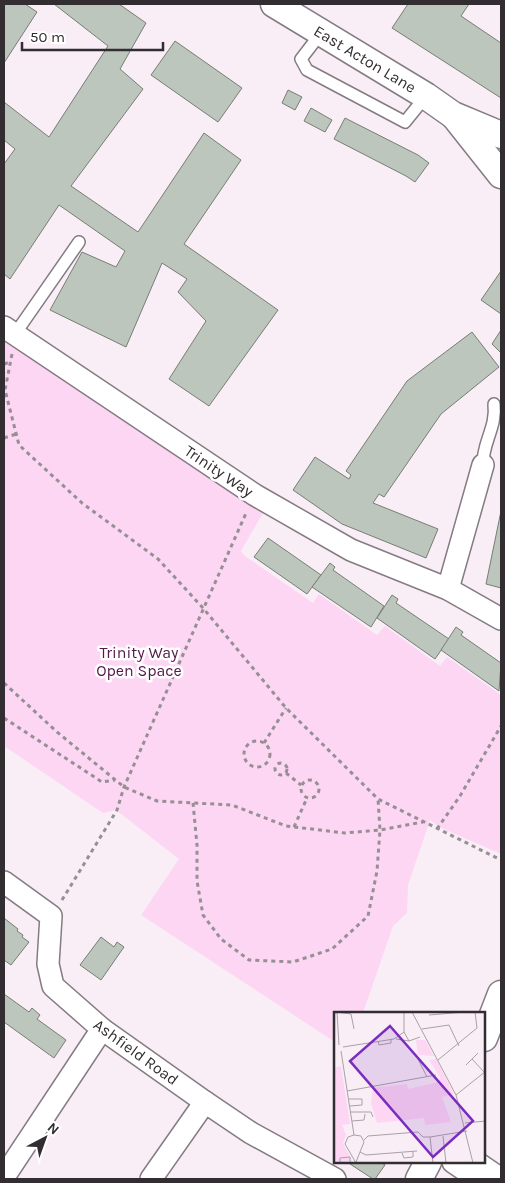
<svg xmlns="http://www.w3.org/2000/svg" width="505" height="1183" viewBox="0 0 505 1183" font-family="Karla,sans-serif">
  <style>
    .green { fill: #fdd6f3 }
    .building { fill: #bdc6bd; stroke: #767e75 }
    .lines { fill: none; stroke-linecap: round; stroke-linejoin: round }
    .service-casing { stroke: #857b82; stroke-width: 14 }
    .minor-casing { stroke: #857b82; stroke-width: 24 }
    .tertiary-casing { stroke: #857b82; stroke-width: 29 }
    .path { stroke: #968f94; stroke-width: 3; stroke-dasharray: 4 4; stroke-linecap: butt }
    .service { stroke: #fff; stroke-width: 11 }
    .minor { stroke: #fff; stroke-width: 21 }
    .tertiary { stroke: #fff; stroke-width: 26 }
    .labels { text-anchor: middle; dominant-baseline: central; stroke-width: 5; stroke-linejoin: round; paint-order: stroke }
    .street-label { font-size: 16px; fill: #312d30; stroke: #fff }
    .park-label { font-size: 16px; fill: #55194b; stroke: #fff }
    .inset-road { fill: none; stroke: #a9a1a7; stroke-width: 1 }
    .view { fill: #7b2cbf; fill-opacity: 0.15; stroke: #7b2cbf; stroke-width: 2.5 }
    .inset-edge { fill: none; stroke: #312d30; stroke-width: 2.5 }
  </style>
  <rect width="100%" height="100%" fill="#f9eef6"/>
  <polygon class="green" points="4,334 105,400 100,406 264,511 241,551 245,556 313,603 319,594 377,635 385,626 440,666 447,657 501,695 501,854 439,827 430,820 408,885 407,913 393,926 363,1013 335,1013 335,1042 141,915 179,859 116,810 103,813 4,746"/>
  <g class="building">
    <polygon points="4,4 25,4 37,12 4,63"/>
    <polygon points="54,4 119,4 146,23 120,69 143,89 71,186 138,232 204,133 241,160 184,244 278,310 209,406 169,379 206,321 178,292 187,279 162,263 126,347 50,310 82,252 116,267 125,251 59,205 10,279 4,274 4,164 15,149 4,140 4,102 49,137 108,46"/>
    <polygon points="408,4 469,4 461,16 501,43 501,98 392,28"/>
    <polygon points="175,41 242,88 218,122 151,75"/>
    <polygon points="288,90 302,97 295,110 282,103"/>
    <polygon points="311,108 332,120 325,132 304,121"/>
    <polygon points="345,118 418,155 429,163 415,182 406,176 334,139"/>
    <polygon points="501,271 501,314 481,300"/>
    <polygon points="501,330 501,353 492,344"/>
    <polygon points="472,332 499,367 441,414 384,497 379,494 373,503 438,529 426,558 342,524 293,490 315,457 349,479 351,475 346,471 407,381"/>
    <polygon points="501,511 501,588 486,584"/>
    <polygon points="268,538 321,575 307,594 254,557"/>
    <polygon points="330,563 335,567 333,570 384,606 371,627 312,587"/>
    <polygon points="392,595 398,599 396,603 449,639 435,659 377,618"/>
    <polygon points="456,627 463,632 461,635 501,663 499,691 441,650"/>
    <polygon points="4,918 18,929 17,931 23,935 22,937 29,942 11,965 4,960"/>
    <polygon points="101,937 114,947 117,942 124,947 101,980 80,965"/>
    <polygon points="4,994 29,1012 32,1008 40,1015 37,1019 66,1040 54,1058 4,1022"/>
    <polygon points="347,1162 380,1162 385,1165 375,1179 373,1179"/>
  </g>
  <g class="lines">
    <defs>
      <g id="service">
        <polyline points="321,33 301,59 307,70 405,122 426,96"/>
        <polyline points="15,334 79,242"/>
        <path d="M483,465C482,443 497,427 494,404"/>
      </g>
      <g id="minor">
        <polyline points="4,327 255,495 351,550 448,589 501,619"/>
        <polyline points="448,589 483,465"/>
        <polyline points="4,882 51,916 48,964 53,986 102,1029 205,1102 251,1133 335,1179"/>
        <polyline points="453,1162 478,1179"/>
        <polyline points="476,1162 501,1179"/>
        <polyline points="4,1177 102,1029"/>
        <polyline points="151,1179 205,1102"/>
      </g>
      <g id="tertiary">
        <polyline points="274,4 426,96 453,115 501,135"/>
        <polyline points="455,117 501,175"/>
        <polyline points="484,1038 501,994"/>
        <polyline points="419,1179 428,1162"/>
      </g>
    </defs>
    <use href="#service" class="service-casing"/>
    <use href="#minor" class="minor-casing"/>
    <use href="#tertiary" class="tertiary-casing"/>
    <g class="path">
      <polyline points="12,354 5,390 19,445 82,503 158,559 203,608 286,708 378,799 501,860"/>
      <polyline points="4,364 10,362"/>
      <polyline points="4,438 16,434"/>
      <polyline points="4,683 57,732 124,787 157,801 232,805 286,826 345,833 380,830 423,822"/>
      <polyline points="4,718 102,782 115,780"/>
      <circle cx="257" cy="754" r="13"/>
      <polyline points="264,743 286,708"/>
      <circle cx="281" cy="769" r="6"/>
      <polyline points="286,773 301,785"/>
      <circle cx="310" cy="789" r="9"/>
      <polyline points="193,803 197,845 197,881 203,915 221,939 249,960 293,962 332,949 368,916 377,871 380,830 378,799"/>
      <polyline points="294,827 307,798"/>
      <polyline points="437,829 460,796 501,726"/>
      <polyline points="62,900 117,810 124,787 247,511"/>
    </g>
    <use href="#service" class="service"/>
    <use href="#minor" class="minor"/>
    <use href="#tertiary" class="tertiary"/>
  </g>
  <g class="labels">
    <g class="street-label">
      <text transform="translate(365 59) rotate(31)">East Acton Lane</text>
      <text transform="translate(219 471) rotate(34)">Trinity Way</text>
      <text transform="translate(136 1052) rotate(36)">Ashfield Road</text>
    </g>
    <g class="park-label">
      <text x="139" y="652">Trinity Way<tspan x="139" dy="18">Open Space</tspan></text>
    </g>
  </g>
  <g transform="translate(334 1012)">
    <rect width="151" height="151" fill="#f9eef6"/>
    <path d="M82,28H91L100,44L84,43ZM102,47L120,82L108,85L117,110L91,113L90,106L43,111L37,92L39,76L73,72L74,77L105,70L106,65L95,48ZM7,54L16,112L8,113L12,123L9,131L19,151H0V56Z" fill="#fdd6f3"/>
    <path class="inset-road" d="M3,0L5,33M3,0L17,2L20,17M70,0V20L75,29M78,0L122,83L139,151M95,3L131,0M88,17L115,13L125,34M62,27L75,29L86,25M44,29L45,33L57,31V27M9,35L60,27L70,20M7,39L20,123M84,47L93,65M138,47L150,60M104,48L143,16L141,0M132,53L144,41M13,79L102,63M122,83L152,59M15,87H28V93L16,94M17,100H37L39,105M18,109L30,108L31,102M131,111L152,109M109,124L112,151M96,125L99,151M30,128L34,124L84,120L89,125H96L133,119M26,140L32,143L83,139M68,141L70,146L79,145V140M22,150L30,130L27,124L20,123L14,125L11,132L22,151M6,151V146L16,145V151"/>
    <path class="view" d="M56,14L139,109L99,145L16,49Z"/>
    <rect width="151" height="151" class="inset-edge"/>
  </g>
  <rect width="505" height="1183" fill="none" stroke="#312d30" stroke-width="10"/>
  <g transform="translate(45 1138) rotate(41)" stroke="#ffffff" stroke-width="4" paint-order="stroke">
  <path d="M0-4L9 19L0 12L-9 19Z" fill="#312d30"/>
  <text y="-8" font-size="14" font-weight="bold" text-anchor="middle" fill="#312d30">N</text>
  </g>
  <path d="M22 42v8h141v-8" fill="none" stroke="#312d30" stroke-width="2.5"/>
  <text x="30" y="42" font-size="15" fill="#312d30" stroke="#ffffff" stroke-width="4" paint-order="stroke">50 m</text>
</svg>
